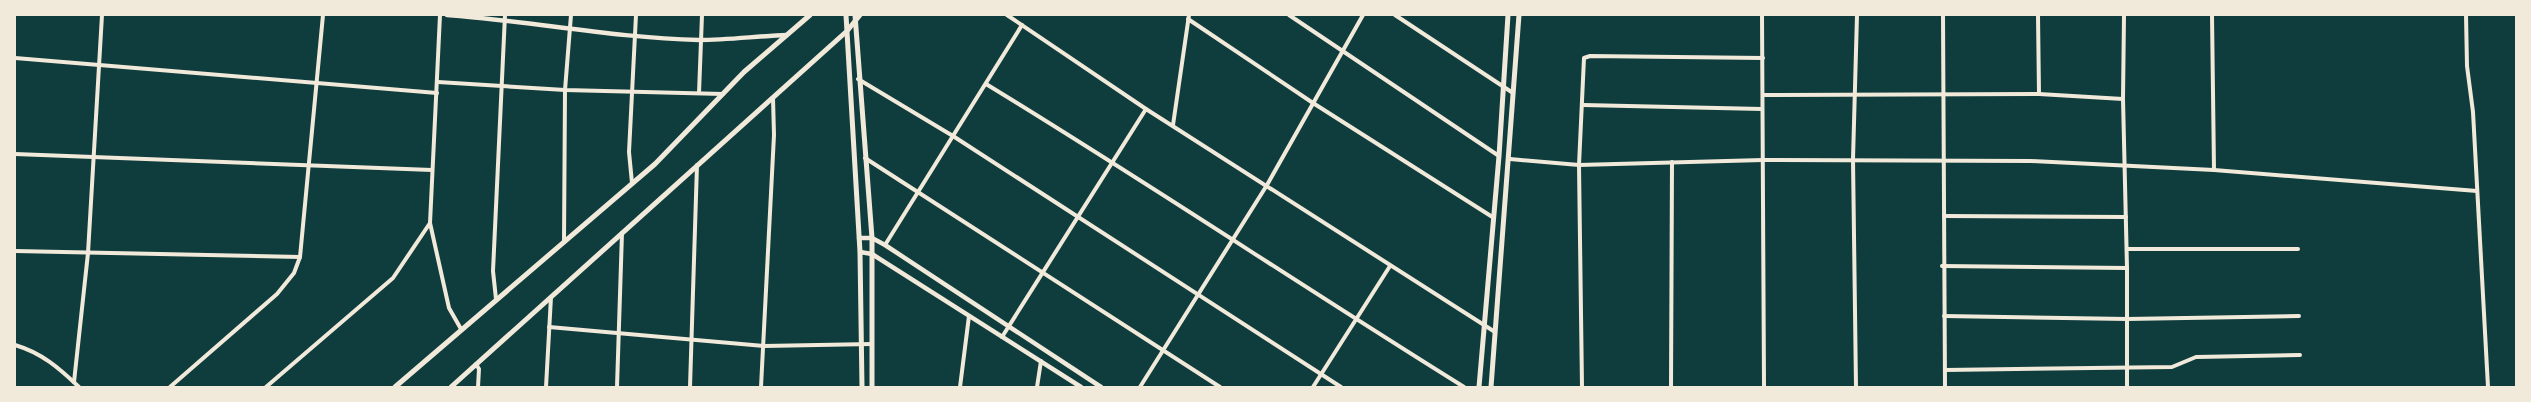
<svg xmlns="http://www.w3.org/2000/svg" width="2531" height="402" viewBox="0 0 2531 402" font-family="Inter,sans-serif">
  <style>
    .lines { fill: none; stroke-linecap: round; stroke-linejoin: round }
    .minor { stroke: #f1e9da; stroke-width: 4 }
    .tertiary { stroke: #f1e9da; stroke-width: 4.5 }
    .secondary { stroke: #f1e9da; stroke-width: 5 }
  </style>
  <rect width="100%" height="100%" fill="#0f3d3e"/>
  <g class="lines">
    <g class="minor">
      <polyline points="440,15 430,223 449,308 461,329"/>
      <polyline points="1007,15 1146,109 1495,332"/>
      <polyline points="1289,15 1499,156"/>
      <polyline points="1395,15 1513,93"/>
      <polyline points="1762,15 1764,387"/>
      <polyline points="1943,15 1945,387"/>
      <polyline points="2038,15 2039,94"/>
      <polyline points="2124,15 2123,99 2127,268 2127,387"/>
      <polyline points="2212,15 2214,170"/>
      <polyline points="2466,15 2467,66 2473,112 2488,387"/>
      <polyline points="1188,19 1313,103 1494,218"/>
      <polyline points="15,58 437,93"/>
      <polyline points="858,79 953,136 1341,387"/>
      <polyline points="438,82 565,90 723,94"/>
      <path d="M986,84C1147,182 1303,287 1464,387"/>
      <polyline points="699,93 702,15"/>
      <polyline points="1763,95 2039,94 2123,99"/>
      <polyline points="1583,105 1762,109"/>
      <polyline points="1173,125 1189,15"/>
      <polyline points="15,154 432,170"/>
      <polyline points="865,158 1220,387"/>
      <polyline points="1510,159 1579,165 1763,160 2031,161 2214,170 2477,191"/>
      <polyline points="632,183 629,152 636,15"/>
      <polyline points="1944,216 2126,217"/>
      <polyline points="564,242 565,90 571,15"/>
      <polyline points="885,245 1022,25"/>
      <polyline points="2127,249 2298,249"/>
      <polyline points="15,251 300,257"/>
      <polyline points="1942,266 2127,268"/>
      <polyline points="496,299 493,271 505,15"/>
      <polyline points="1944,316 2127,319 2299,316"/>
      <polyline points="549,327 764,346 872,344"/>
      <polyline points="1002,337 1146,109"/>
      <path d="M15,345C42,353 59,368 79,387"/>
      <polyline points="476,364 479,369 478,387"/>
      <polyline points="1945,370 2172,367 2196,357 2300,355"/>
      <polyline points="74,382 88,253 102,15"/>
      <polyline points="170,387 277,294 294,273 300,257 323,15"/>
      <polyline points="266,387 393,278 430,223"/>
      <polyline points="546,387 551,297"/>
      <polyline points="617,387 622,233"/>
      <polyline points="690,387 697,165"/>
      <polyline points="761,387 774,135 773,98"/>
      <polyline points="960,387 969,316"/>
      <polyline points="1037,387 1041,361"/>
      <polyline points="1140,387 1267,185 1363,15"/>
      <polyline points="1313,387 1390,266"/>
      <polyline points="1582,387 1579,165 1584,58 1590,56 1763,58"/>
      <polyline points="1671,387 1672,162"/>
      <polyline points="1856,387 1853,159 1857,15"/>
    </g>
    <g class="tertiary">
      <path d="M447,15C531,21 614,38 699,40C728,40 758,36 787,35"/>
      <polyline points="859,238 872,238 885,245 1101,387"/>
      <polyline points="860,252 872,254 1081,387"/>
    </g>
    <g class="secondary">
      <polyline points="846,15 860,252 862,387"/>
      <polyline points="855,15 872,238 872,387"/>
      <polyline points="395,387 655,164 744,72 810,15"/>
      <polyline points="451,387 847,31 860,15"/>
      <polyline points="1479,387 1499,156 1508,15"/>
      <polyline points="1491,387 1519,15"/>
    </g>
  </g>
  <rect width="2531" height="402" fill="none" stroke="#f1e9da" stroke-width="32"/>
</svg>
